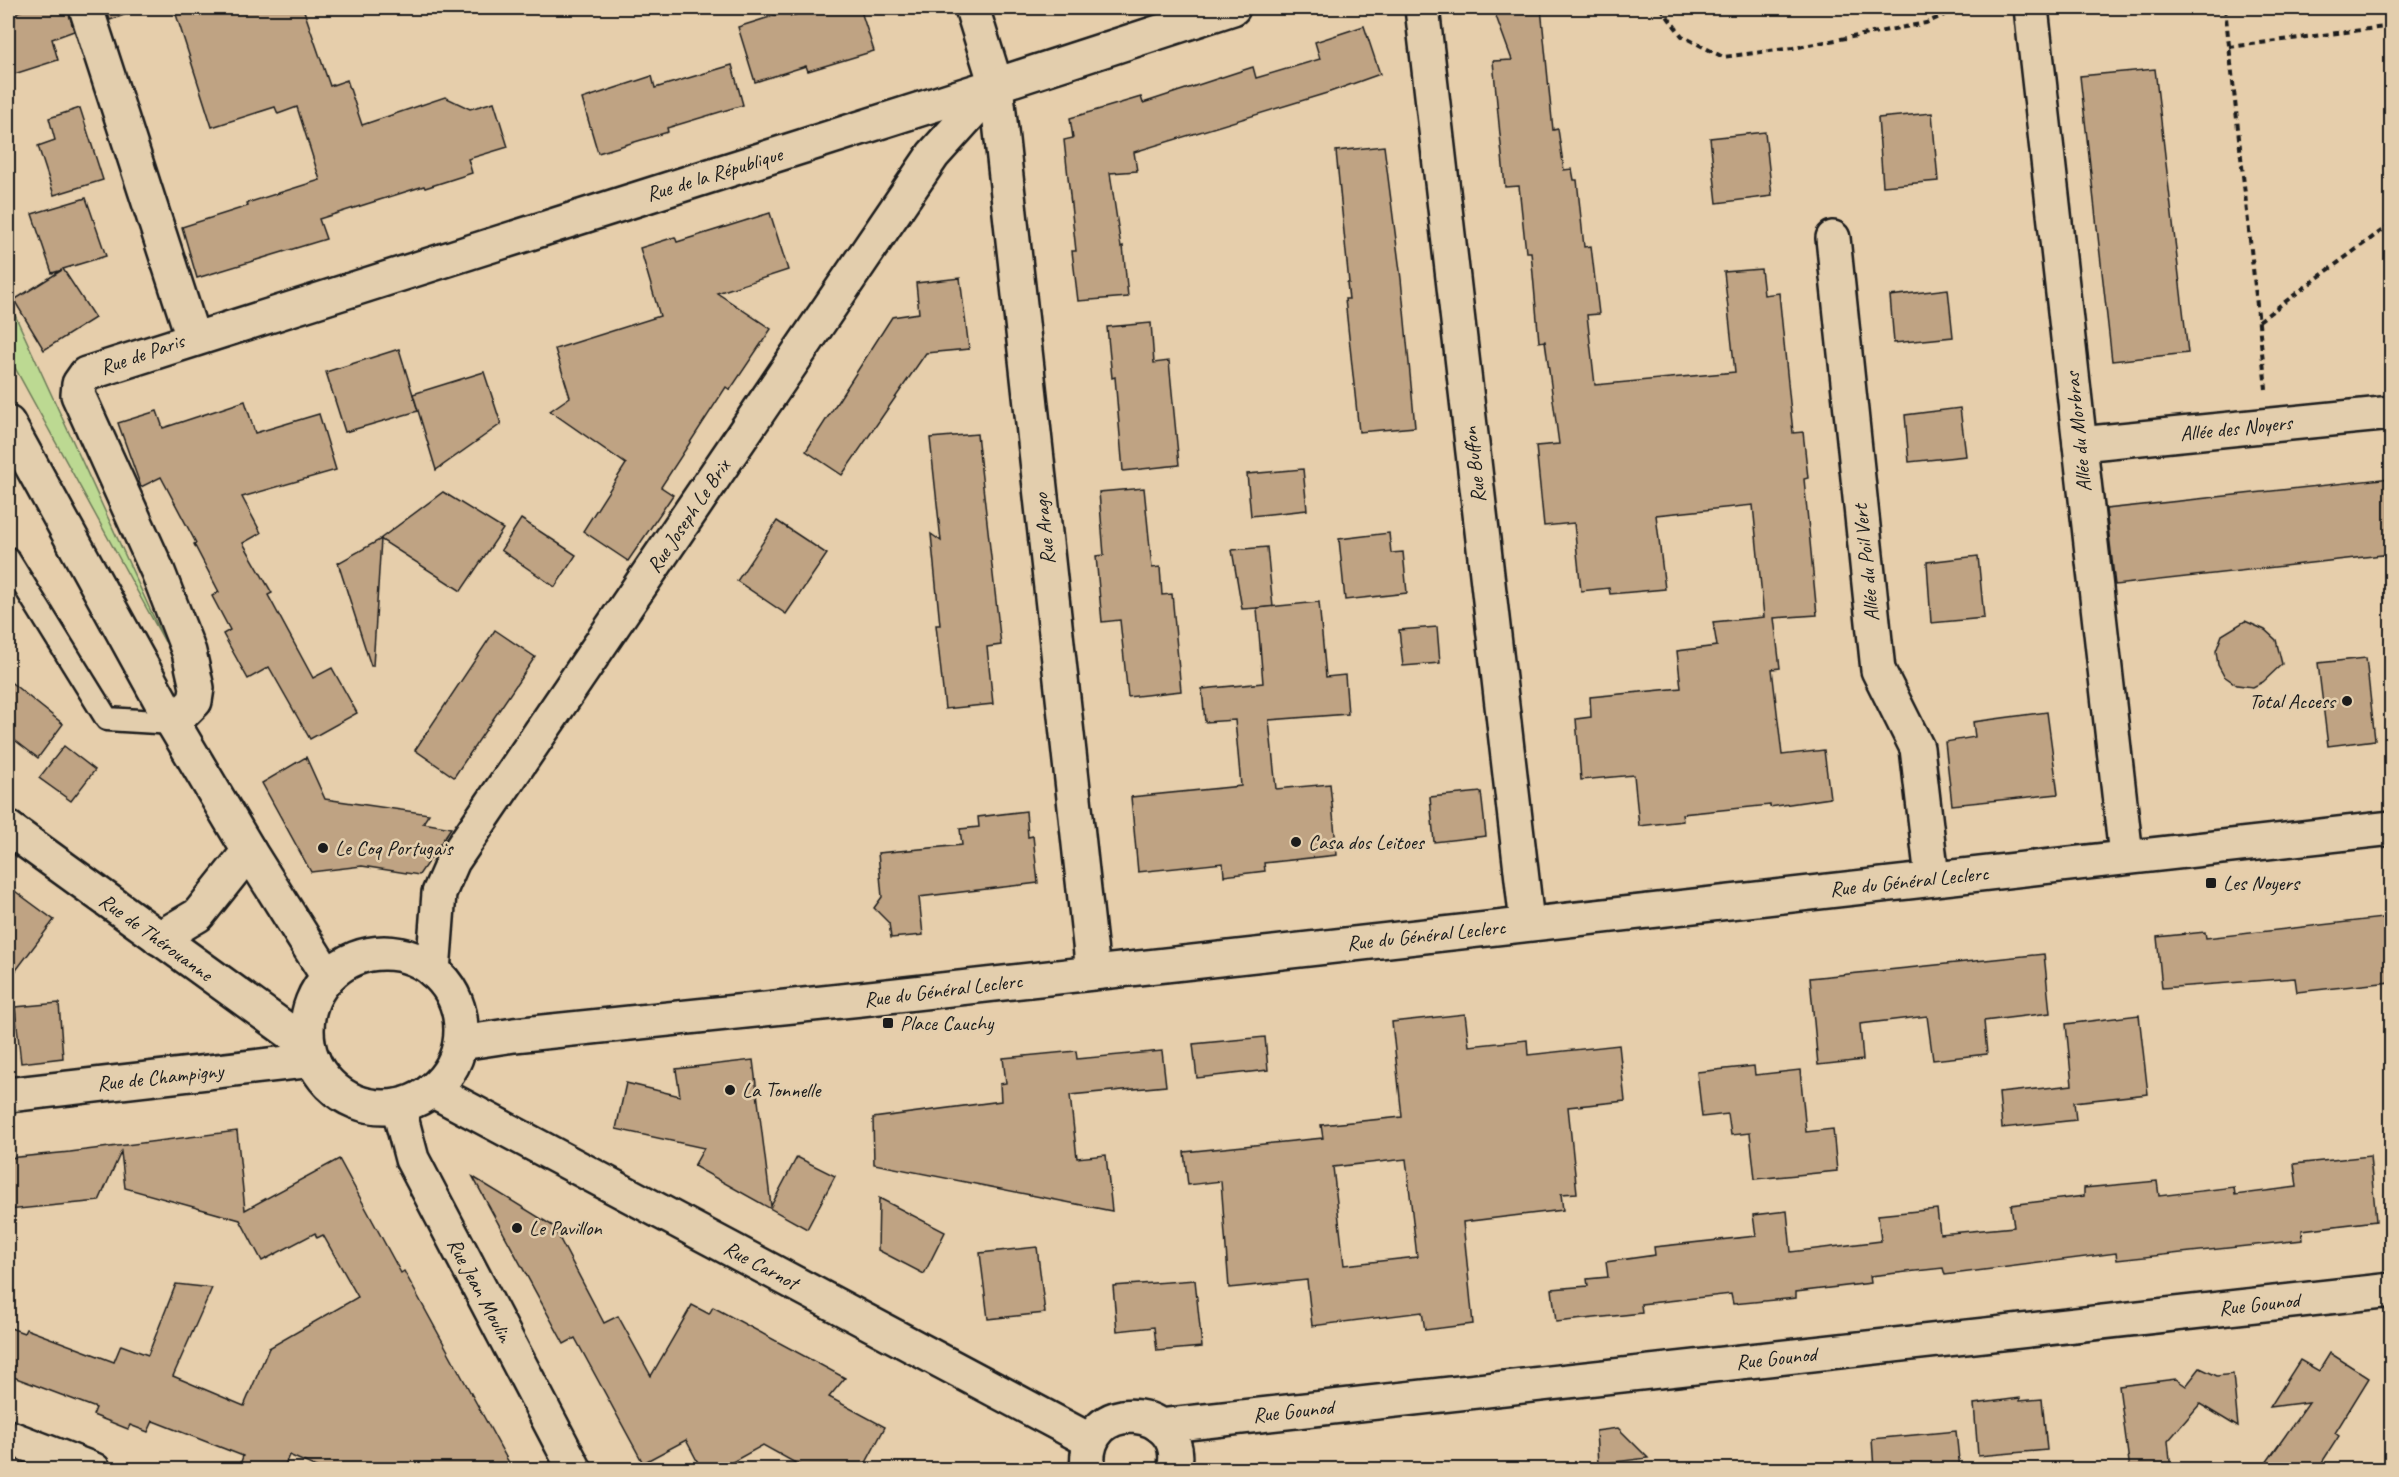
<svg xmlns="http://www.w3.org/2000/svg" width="2399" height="1477" viewBox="0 0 2399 1477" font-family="Caveat,sans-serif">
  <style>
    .green { fill: #bcd992; stroke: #6c7a57; stroke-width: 1.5 }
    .building { fill: #bfa383; stroke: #1c1c1c; stroke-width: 1.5; fill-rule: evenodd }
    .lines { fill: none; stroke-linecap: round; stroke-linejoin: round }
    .service-casing { stroke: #1c1c1c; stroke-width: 27 }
    .minor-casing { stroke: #1c1c1c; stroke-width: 38 }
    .tertiary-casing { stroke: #1c1c1c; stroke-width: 38 }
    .secondary-casing { stroke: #1c1c1c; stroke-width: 38 }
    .path { stroke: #1c1c1c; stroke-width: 4; stroke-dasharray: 6 4.5; stroke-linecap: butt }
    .service { stroke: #e3cead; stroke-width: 22 }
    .minor { stroke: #e3cead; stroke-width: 33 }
    .tertiary { stroke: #e3cead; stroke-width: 33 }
    .secondary { stroke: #e3cead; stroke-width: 33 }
    .poi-dot { fill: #1c1c1c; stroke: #e3cead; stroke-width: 2 }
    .labels { text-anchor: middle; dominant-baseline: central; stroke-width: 5; stroke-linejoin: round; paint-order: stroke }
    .street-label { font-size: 21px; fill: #1c1c1c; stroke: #e3cead }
    .poi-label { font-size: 21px; fill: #1c1c1c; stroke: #e3cead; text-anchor: start }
  </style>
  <rect width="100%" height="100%" fill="#e6ceab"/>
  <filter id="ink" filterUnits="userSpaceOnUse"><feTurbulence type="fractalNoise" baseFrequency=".0167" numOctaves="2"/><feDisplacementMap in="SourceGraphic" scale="12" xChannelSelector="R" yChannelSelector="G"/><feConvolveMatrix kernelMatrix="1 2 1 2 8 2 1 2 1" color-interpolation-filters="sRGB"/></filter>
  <g filter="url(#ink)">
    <polygon class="green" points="8,300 165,642 8,355"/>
    <g class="building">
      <polygon points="30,8 68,8 74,31 52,39 58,60 8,76 8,15"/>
      <polygon points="106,8 126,8 127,14 110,20"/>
      <polygon points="174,8 303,8 330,86 347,80 362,125 445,97 470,109 494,102 508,147 468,159 472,173 425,188 424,186 319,219 326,239 197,278 182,227 248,206 247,203 320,180 297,107 278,114 275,107 212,127"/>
      <polygon points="819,8 860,8 874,51 808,71 806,66 755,82 738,27 789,11 791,16"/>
      <polygon points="1493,8 1541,8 1553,130 1558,129 1564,170 1572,169 1574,180 1577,180 1584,247 1591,246 1599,314 1587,315 1595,385 1735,372 1724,272 1761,269 1764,295 1779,293 1793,433 1803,432 1808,478 1804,479 1817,615 1774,618 1780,668 1772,669 1782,755 1824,750 1830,798 1770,807 1770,805 1682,814 1683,821 1639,826 1634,775 1581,780 1576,719 1591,717 1590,697 1681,688 1677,651 1717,646 1713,622 1764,617 1753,505 1656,515 1665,589 1610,594 1609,588 1581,591 1574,523 1544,526 1536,446 1559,444 1545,341 1539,342 1531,252 1526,252 1519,186 1505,187 1493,61 1512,60"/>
      <polygon points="1364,26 1380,74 1327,93 1134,152 1137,171 1110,173 1121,247 1123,246 1128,297 1078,301 1072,251 1076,251 1064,140 1073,138 1070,118 1141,97 1143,103 1253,67 1256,78 1320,59 1315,42"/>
      <polygon points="732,65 743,105 667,128 668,132 598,153 582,99 652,76 655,88"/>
      <polygon points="2155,69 2188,353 2112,361 2080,76"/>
      <polygon points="80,108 103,180 54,195 38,146 55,140 49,118"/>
      <polygon points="1932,113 1938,181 1883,186 1878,118"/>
      <polygon points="1765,132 1772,196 1717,203 1710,138"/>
      <polygon points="1384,146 1401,279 1415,427 1359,432 1345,299 1349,299 1347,283 1349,283 1336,151"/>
      <polygon points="86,198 106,256 63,269 95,318 44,350 14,300 62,270 52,273 32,214"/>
      <polygon points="770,213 788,270 717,293 771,329 730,390 726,387 661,487 673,495 628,561 583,531 626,464 550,411 570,397 555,349 660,316 640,248 675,237 677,242"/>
      <polygon points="960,278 969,349 926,353 842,475 806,451 892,317 919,313 916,283"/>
      <polygon points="1948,289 1953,337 1894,343 1890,296"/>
      <polygon points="1151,323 1154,363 1169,361 1179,465 1123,471 1115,377 1112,378 1107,327"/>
      <polygon points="399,349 418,411 345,432 326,372"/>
      <polygon points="484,372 501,424 436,470 413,394"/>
      <polygon points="245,401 255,433 319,414 336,470 242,497 261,533 243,543 272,593 268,595 313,678 332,668 357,713 310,739 269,667 248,679 223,634 230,630 212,596 219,592 194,544 196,543 161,477 141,487 118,423 157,411 163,428"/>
      <polygon points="1960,408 1966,456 1909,462 1905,415"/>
      <polygon points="977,434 1001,645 987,647 993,704 945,709 936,625 940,625 931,534 941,541 930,438"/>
      <polygon points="1303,469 1307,510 1251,516 1247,474"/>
      <polygon points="2391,478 2391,554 2115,585 2106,509"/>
      <polygon points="1144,488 1152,568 1160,567 1162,595 1172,594 1181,691 1128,697 1120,620 1102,622 1096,556 1104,555 1099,492"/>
      <polygon points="443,492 503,529 461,591 380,539"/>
      <polygon points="521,519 576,555 555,587 501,550"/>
      <polygon points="777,521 827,554 786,614 737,581"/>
      <polygon points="1389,533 1391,553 1403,552 1407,593 1345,600 1339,539"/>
      <polygon points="381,539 373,666 371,666 338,563"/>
      <polygon points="1267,547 1273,607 1242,609 1232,550"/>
      <polygon points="1978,556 1984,618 1931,623 1927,562"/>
      <polygon points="1319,602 1326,677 1345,675 1348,714 1269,720 1276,789 1330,784 1337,855 1264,863 1265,871 1224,876 1223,863 1138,872 1131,797 1241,786 1235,720 1205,722 1202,689 1263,683 1257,608"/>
      <polygon points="2245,621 2265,630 2276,640 2282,664 2263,682 2253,687 2237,685 2224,676 2218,665 2216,651 2222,635"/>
      <polygon points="1437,627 1440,663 1403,666 1399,630"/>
      <polygon points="495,630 535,657 454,777 415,750"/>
      <polygon points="2366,658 2375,740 2328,746 2318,663"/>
      <polygon points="8,680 63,724 38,758 8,735"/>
      <polygon points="2047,712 2058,794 1952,805 1945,742 1975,737 1973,722"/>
      <polygon points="64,746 95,770 71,801 39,778"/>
      <polygon points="306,757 325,799 429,814 423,823 451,828 419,875 362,866 311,872 262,783"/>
      <polygon points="1481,792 1486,836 1434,842 1430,797"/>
      <polygon points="1026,811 1028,837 1033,836 1038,883 919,897 923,935 891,938 889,923 874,908 882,897 878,853 962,845 960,829 979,827 978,817"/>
      <polygon points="8,886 54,920 8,981"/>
      <polygon points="2391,917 2391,982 2297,992 2295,978 2162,988 2157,937 2205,932 2206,938"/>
      <polygon points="2044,954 2050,1013 1984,1021 1987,1054 1933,1060 1927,1016 1860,1024 1863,1060 1818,1065 1810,978"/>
      <polygon points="59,1003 63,1058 21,1063 15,1007"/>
      <path d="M1465,1014L1469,1046L1527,1040L1528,1055L1619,1045L1625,1101L1568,1107L1577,1193L1561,1194L1563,1210L1463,1222L1473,1324L1425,1330L1422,1312L1312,1326L1307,1280L1229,1288L1221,1181L1188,1185L1184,1152L1323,1138L1321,1125L1402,1117L1392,1022ZM1406,1159L1417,1257L1344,1265L1333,1167Z"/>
      <polygon points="2139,1015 2148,1094 2074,1102 2076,1120 2002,1128 1999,1093 2072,1085 2066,1024"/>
      <polygon points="1265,1037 1268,1070 1197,1078 1193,1044"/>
      <polygon points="1076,1051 1077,1059 1162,1051 1166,1086 1070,1095 1077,1158 1106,1155 1112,1211 874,1164 873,1118 1001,1101 1000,1084 1006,1083 1003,1058"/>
      <polygon points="753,1060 771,1206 797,1157 835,1176 807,1229 694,1166 704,1148 616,1129 626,1083 680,1096 676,1069"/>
      <polygon points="1754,1066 1755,1075 1800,1070 1806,1132 1833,1129 1837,1171 1755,1179 1750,1133 1731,1135 1728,1114 1702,1117 1697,1072"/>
      <polygon points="237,1131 245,1210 339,1159 401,1273 404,1271 513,1470 323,1470 289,1455 283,1470 261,1470 241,1462 243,1456 153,1421 148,1432 130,1425 128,1429 93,1415 96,1408 8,1375 8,1327 24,1333 26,1329 114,1362 121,1345 148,1355 176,1284 212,1288 173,1376 244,1406 269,1348 358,1297 323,1235 317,1238 315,1233 262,1261 240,1220 125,1188 121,1152 99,1201 8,1210 8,1158 70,1152"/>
      <polygon points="2370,1156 2376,1221 2302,1230 2303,1240 2117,1260 2116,1253 1945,1275 1943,1268 1870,1276 1871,1283 1796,1292 1796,1298 1733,1304 1731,1294 1641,1304 1642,1313 1556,1322 1552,1289 1588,1286 1587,1279 1608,1277 1606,1262 1655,1255 1654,1247 1756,1236 1753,1215 1787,1211 1791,1252 1881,1241 1878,1215 1937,1209 1940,1234 2014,1227 2011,1205 2084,1196 2084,1188 2157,1181 2159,1196 2234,1187 2235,1195 2297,1187 2294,1164"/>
      <polygon points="473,1177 553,1226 604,1323 618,1316 651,1376 692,1305 709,1314 713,1307 845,1378 829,1397 885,1427 862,1470 808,1470 763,1445 718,1470 702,1470 686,1440 643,1463 575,1338 564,1344"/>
      <polygon points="879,1198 945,1232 924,1274 878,1250"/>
      <polygon points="1037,1247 1045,1313 988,1319 980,1253"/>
      <polygon points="1195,1280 1202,1347 1157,1351 1154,1327 1117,1331 1113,1286"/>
      <polygon points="2330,1353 2369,1378 2335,1433 2339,1436 2317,1470 2261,1470 2309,1402 2270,1407 2300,1360 2319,1371"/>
      <polygon points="2200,1368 2217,1376 2233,1374 2238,1427 2200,1404 2168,1441 2171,1470 2130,1470 2119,1386 2176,1379 2186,1386"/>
      <polygon points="2020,1398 2020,1401 2042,1399 2047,1450 1978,1456 1974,1404"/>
      <polygon points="1618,1428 1648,1458 1598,1464 1596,1431"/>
      <polygon points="1956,1431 1960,1470 1874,1470 1872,1439"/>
    </g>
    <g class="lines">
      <defs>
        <polyline id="service" points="8,559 107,719 173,723"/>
        <g id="minor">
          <polyline points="86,8 193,338"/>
          <polyline points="972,8 996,85 1093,972"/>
          <polyline points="1422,8 1527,923"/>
          <polyline points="2031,8 2126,856"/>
          <polyline points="1833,238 1878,670 1917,748 1932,878"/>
          <polyline points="2080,444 2392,413"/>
          <polyline points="173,723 195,701 197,688 189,652 158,572 78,395 79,384 86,374 996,85 1233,8"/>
          <polyline points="8,828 306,1044"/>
          <polyline points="159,938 198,915 249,851"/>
          <polyline points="433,971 439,893 453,861 933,155 996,85"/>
          <polyline points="432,1090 1091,1441"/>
          <polyline points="1160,1426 2392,1290"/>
          <polyline points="8,1437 94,1470"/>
          <path d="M1088,1470C1080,1391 1191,1406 1174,1470"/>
        </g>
        <g id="tertiary">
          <polyline points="8,1095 313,1060"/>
          <polyline points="398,1106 412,1159 575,1470"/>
        </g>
        <g id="secondary">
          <polyline points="8,423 173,723 249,851 328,977"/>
          <circle cx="384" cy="1030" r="77"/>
          <polyline points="461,1043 514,1035 861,999 2392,828"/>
        </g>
      </defs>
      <use href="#service" class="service-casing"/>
      <use href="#minor" class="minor-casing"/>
      <use href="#tertiary" class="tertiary-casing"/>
      <use href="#secondary" class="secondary-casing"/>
      <g class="path">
        <polyline points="1661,8 1682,36 1723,57 1793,48 1926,23 1960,8"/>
        <polyline points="2225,8 2266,389"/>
        <polyline points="2229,47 2392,26"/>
        <polyline points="2259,321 2392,223"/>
      </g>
      <use href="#service" class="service"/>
      <use href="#minor" class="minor"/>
      <use href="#tertiary" class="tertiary"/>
      <use href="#secondary" class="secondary"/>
    </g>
  </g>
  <g class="poi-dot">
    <circle cx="2347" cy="701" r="6"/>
    <circle cx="1296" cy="842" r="6"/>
    <circle cx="323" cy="848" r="6"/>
    <rect x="2205" y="877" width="12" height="12" rx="3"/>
    <rect x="882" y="1017" width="12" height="12" rx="3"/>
    <circle cx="730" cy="1090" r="6"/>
    <circle cx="517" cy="1228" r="6"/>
  </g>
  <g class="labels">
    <g class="street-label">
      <text transform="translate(714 174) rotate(-17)">Rue de la République</text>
      <text transform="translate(142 354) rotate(-19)">Rue de Paris</text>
      <text transform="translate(2236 428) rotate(-6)">Allée des Noyers</text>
      <text transform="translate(2078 432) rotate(-96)">Allée du Morbras</text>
      <text transform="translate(1474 465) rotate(-97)">Rue Buffon</text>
      <text transform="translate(688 516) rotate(-56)">Rue Joseph Le Brix</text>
      <text transform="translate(1044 529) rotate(-96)">Rue Arago</text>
      <text transform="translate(1866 563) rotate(-96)">Allée du Poil Vert</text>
      <text transform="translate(1909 881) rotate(-6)">Rue du Général Leclerc</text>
      <text transform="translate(1426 935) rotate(-6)">Rue du Général Leclerc</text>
      <text transform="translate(156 937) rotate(36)">Rue de Thérouanne</text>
      <text transform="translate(943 990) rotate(-7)">Rue du Général Leclerc</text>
      <text transform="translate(160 1077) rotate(-6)">Rue de Champigny</text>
      <text transform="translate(761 1265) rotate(28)">Rue Carnot</text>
      <text transform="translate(480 1290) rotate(62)">Rue Jean Moulin</text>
      <text transform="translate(2259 1304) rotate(-6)">Rue Gounod</text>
      <text transform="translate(1776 1358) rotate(-6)">Rue Gounod</text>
      <text transform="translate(1293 1411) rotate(-6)">Rue Gounod</text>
    </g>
    <g class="poi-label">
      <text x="2335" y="701" text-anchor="end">Total Access</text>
      <text x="1308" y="842">Casa dos Leitoes</text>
      <text x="335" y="848">Le Coq Portugais</text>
      <text x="2223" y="883">Les Noyers</text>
      <text x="900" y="1023">Place Cauchy</text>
      <text x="742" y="1090">La Tonnelle</text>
      <text x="529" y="1228">Le Pavillon</text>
    </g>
  </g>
  <rect width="2399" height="1477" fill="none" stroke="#e3cead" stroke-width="30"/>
  <rect x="15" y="15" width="2369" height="1447" fill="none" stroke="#1c1c1c" stroke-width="2" filter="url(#ink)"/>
</svg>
